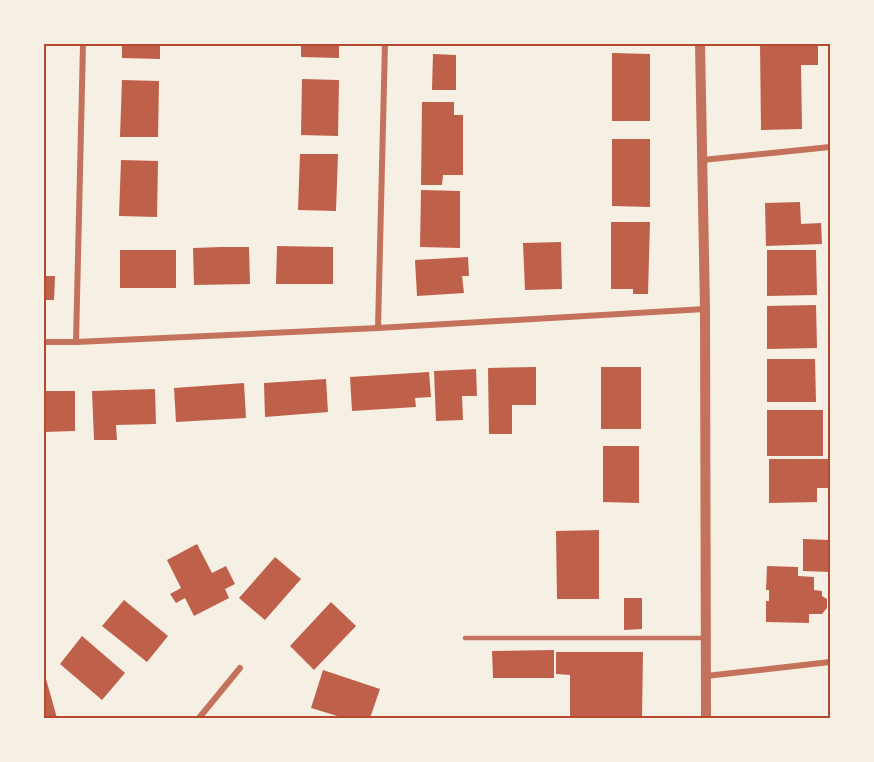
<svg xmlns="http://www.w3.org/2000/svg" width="874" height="762" viewBox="0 0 874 762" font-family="'Varela Round',sans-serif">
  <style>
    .building { fill: #bf614a }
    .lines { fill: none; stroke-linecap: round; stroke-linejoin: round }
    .service { stroke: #c5725c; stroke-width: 4.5 }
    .minor { stroke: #c5725c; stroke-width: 6 }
    .tertiary { stroke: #c5725c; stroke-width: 10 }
    .neatline { fill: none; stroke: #b5482f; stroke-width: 2 }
  </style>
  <rect width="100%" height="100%" fill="#f6efe4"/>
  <g class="building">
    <polygon points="122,44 160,44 160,59 122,58"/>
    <polygon points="301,44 339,44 339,58 301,57"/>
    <polygon points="760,44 818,44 818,65 801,65 802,129 761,130"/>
    <polygon points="612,53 650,54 650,121 612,121"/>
    <polygon points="433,54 456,55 456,90 432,90"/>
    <polygon points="302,79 339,80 338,136 301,135"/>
    <polygon points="122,80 159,81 158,137 120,137"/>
    <polygon points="422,102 454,102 454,115 463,115 463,175 443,175 442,185 421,185"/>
    <polygon points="612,139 650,139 650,207 612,206"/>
    <polygon points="300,154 338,154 336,211 298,210"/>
    <polygon points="121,160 158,161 157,217 119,216"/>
    <polygon points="421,190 460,191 460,248 420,247"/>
    <polygon points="800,202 801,224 821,223 822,244 766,246 765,203"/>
    <polygon points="611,222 650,222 648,294 633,294 633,289 611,289"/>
    <polygon points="561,242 562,289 525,290 523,243"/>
    <polygon points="277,246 333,247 333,284 276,284"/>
    <polygon points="221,247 249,247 250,284 194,285 193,248"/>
    <rect x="120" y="250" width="56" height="38"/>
    <polygon points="767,250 816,250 817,295 767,296"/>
    <polygon points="468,257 469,276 462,276 464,293 417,296 415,260"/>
    <polygon points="44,276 55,276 54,300 44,300"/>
    <polygon points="816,305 817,348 767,349 767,306"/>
    <polygon points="767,359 815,359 816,402 767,402"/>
    <polygon points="536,367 536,405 512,405 512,434 489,434 488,368"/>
    <rect x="601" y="367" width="40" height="62"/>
    <polygon points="476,369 477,396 462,396 463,420 436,421 434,371"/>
    <polygon points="429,372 431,397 415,398 416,407 352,411 350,377"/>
    <polygon points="326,379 328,412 265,417 264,383"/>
    <polygon points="244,383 246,418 176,422 174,388"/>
    <polygon points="155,389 156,424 116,425 117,440 94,440 92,391"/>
    <polygon points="44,391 75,391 75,431 44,432"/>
    <rect x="767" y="410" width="56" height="46"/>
    <polygon points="603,446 639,446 639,503 603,502"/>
    <polygon points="769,459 830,459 830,488 817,488 817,502 769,503"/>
    <polygon points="599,530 599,599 557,599 556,531"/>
    <polygon points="803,539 830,540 830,572 803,571"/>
    <polygon points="197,544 212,573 226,566 235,584 225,589 229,598 194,616 185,598 176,603 170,594 181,588 167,560"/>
    <polygon points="275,557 301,579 265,620 239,598"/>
    <polygon points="767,566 798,567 798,576 814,577 814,590 822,591 822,596 827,599 827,608 822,614 809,614 809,623 766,622 766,601 769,601 769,590 766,590"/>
    <polygon points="624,598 642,598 642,629 624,630"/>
    <polygon points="124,600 168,636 147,662 102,626"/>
    <polygon points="331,602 356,626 314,670 290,646"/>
    <polygon points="82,636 125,673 102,700 60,664"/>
    <polygon points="554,650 554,678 493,678 492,651"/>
    <polygon points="556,652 643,652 642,718 570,718 570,675 556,674"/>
    <polygon points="323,670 380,689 370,718 344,718 311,708"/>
    <polygon points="46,679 57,718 44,718 44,680"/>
  </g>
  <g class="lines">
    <polyline class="service" points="465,638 706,638"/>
    <g class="minor">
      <polyline points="702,160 830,147"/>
      <polyline points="378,328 385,44"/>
      <polyline points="44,342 76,342 378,328 705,309"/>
      <polyline points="76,342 83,44"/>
      <polyline points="706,676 830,662"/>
      <polyline points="199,718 240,668"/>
    </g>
    <polyline class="tertiary" points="700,44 705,309 706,718"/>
  </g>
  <rect width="874" height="762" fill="none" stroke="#f6efe4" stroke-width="90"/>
  <rect x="45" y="45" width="784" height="672" class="neatline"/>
</svg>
